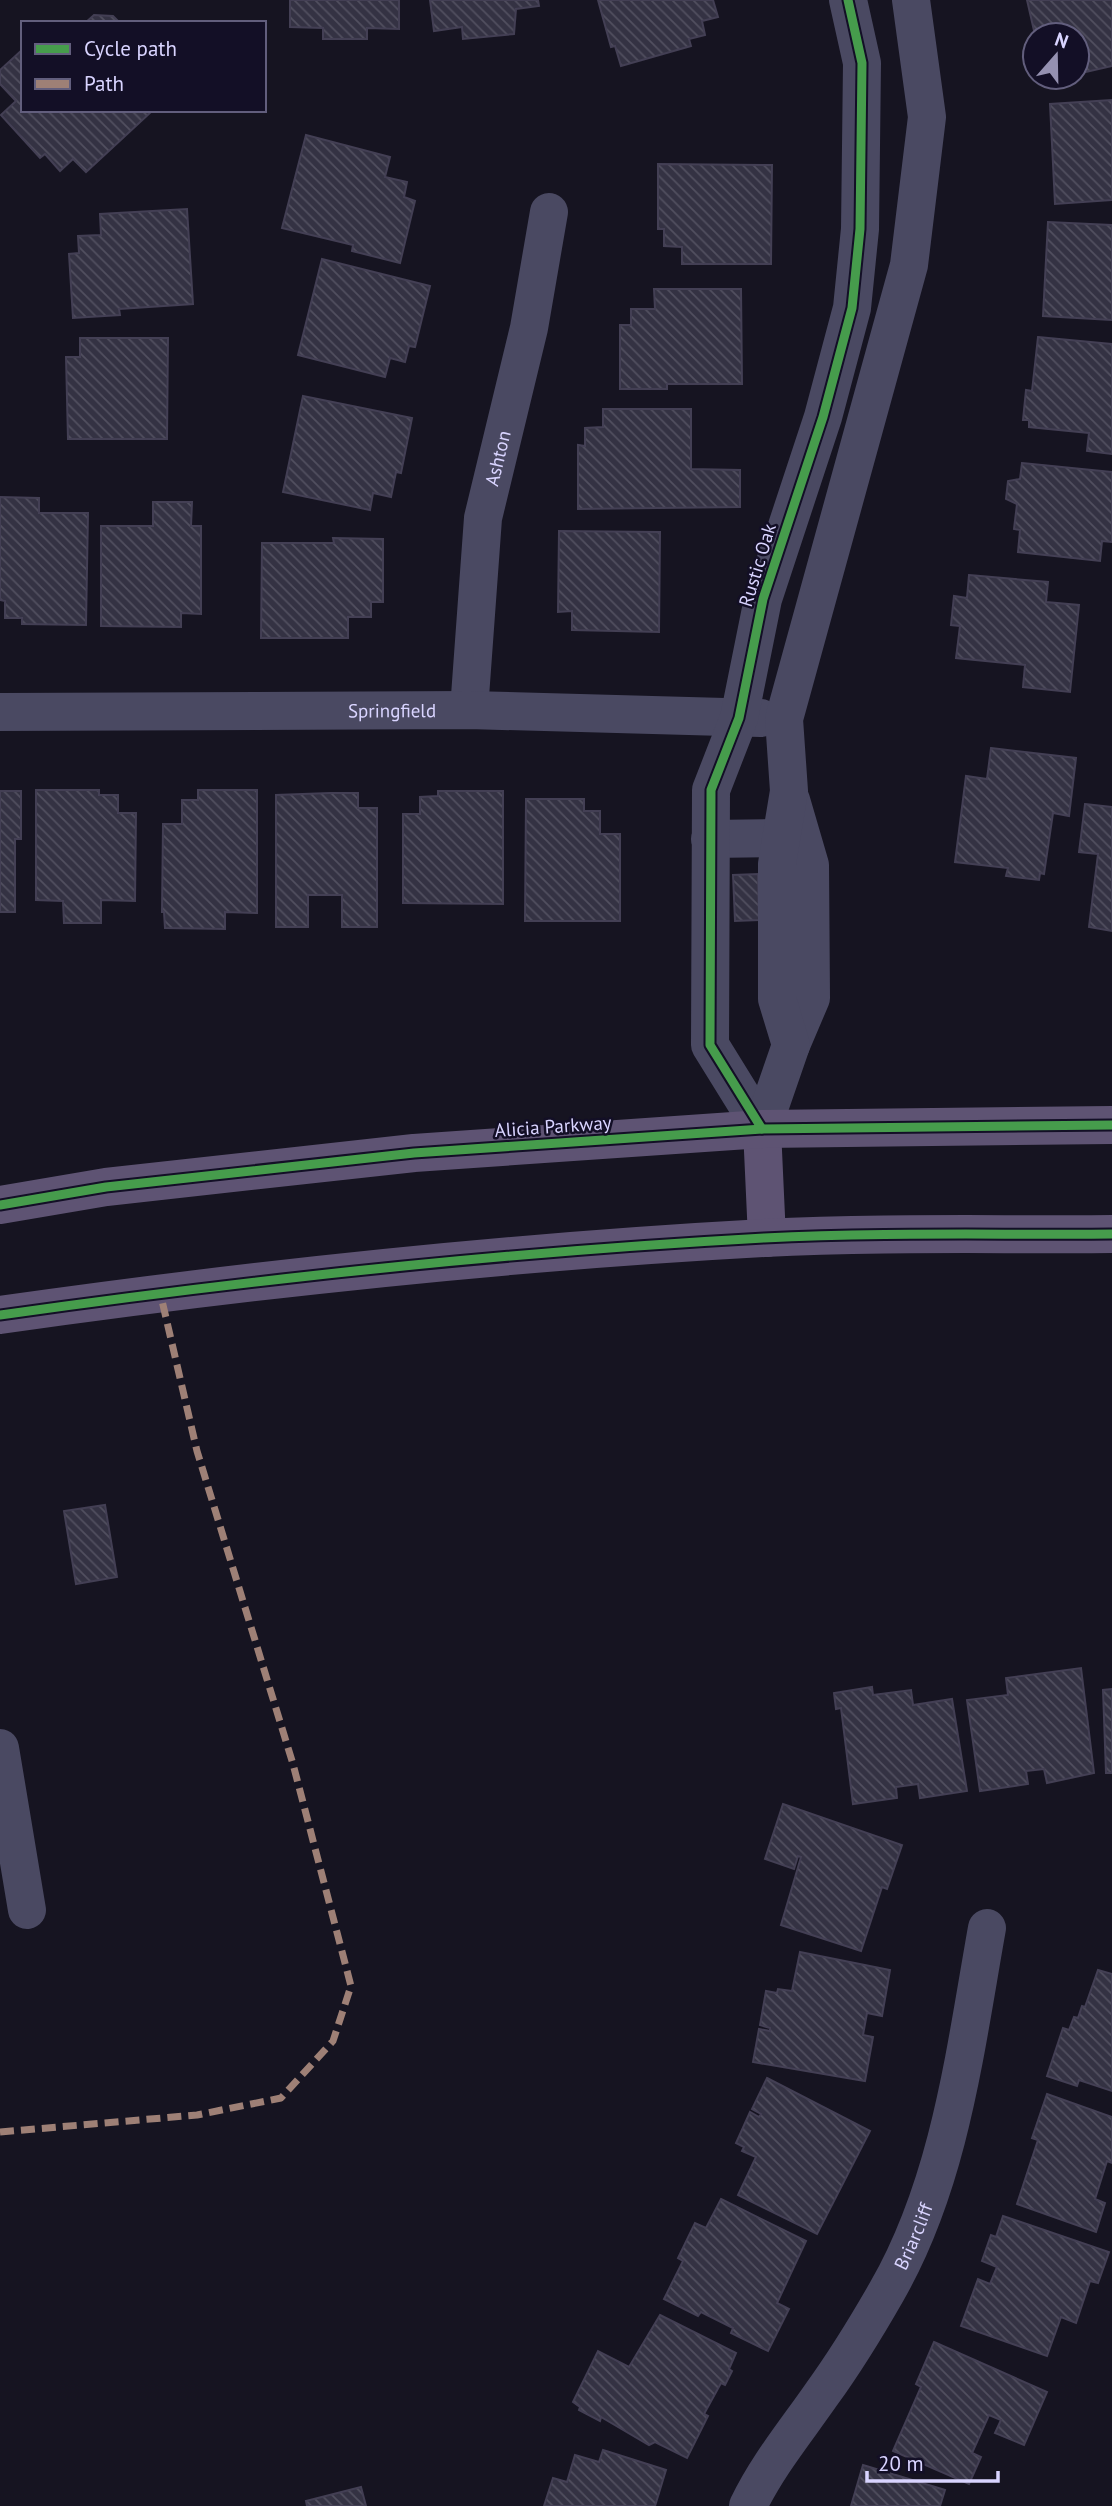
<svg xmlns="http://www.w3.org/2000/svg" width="1112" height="2506" viewBox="0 0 1112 2506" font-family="'PT Sans',sans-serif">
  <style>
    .building { fill: url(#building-back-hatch); stroke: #433f54; stroke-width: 2 }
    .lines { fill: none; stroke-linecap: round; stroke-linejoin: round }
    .minor { stroke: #4a4962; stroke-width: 38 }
    .major { stroke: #5e5373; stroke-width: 38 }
    .quiet { stroke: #9e8076; stroke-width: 7; stroke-dasharray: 14 7; stroke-linecap: butt }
    .cycleway-casing { stroke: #130f26; stroke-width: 13 }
    .cycleway { stroke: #469c4c; stroke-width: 9 }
    .labels { text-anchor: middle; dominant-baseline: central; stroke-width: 5; stroke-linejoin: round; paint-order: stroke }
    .street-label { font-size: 19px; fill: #d9d4ff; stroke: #130f26 }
  </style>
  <defs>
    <pattern id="building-back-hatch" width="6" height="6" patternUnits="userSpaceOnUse" patternTransform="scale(1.75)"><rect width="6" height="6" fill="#343243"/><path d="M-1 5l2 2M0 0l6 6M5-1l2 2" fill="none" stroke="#514f5f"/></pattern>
  </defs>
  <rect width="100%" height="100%" fill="#161421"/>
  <g class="building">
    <polygon points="290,0 399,0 399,29 367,28 367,39 323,39 323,28 290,27"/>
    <polygon points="430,0 538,0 539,6 516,9 514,34 463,39 462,27 434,31"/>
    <polygon points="598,0 713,0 718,17 702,21 705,35 689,39 691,46 621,66 615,46 611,47"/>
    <polygon points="1027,0 1112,0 1112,66 1077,74 1077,35 1035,35"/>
    <polygon points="94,15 113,16 120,23 85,23"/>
    <polygon points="23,49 23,110 151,112 86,172 73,159 60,171 45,154 40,158 1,115 16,101 0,84 0,70"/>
    <polygon points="1112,100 1112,200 1055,204 1050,104"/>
    <polygon points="306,135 390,157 385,177 407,182 404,197 415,201 400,263 352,251 353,245 282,228"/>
    <polygon points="658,164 772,165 771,264 682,264 682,247 664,246 664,229 658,229"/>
    <polygon points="187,209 193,304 119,309 120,315 73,318 69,254 79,253 78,236 101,235 100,214"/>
    <polygon points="1048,222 1112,225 1112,320 1043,316"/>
    <polygon points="322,259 430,286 415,347 409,346 405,362 390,358 385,377 298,355"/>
    <polygon points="654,289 741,289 742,384 667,384 667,389 620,389 620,325 631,325 631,309 655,309"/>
    <polygon points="1038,337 1112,344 1112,454 1087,451 1089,433 1029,427 1029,420 1023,420 1026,390 1032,391"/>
    <polygon points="80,338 168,338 167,439 68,439 66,357 80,357"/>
    <polygon points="303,396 412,418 401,473 396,472 391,497 373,493 370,510 283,492"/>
    <polygon points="603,409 691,409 691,469 740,470 740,507 578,509 578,445 585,446 585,428 603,427"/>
    <polygon points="1022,463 1112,472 1112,542 1102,541 1100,561 1018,552 1020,530 1014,529 1017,504 1006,499 1008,481 1020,479"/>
    <polygon points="0,497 39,498 39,513 88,513 86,625 22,624 22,618 5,618 5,601 0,600"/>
    <polygon points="153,502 192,502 191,526 201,526 201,614 181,613 181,627 101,626 101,526 153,526"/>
    <polygon points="559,531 660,532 659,632 572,630 572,611 558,612"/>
    <polygon points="333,538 383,539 383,602 371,602 371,617 348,617 348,638 261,638 262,543 334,543"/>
    <polygon points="969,575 1048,582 1046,602 1079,605 1070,692 1023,687 1025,665 956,658 960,626 951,625 954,596 967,598"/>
    <polygon points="991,748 1076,758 1069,816 1053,813 1044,874 1040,873 1039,880 1006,876 1008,868 955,862 966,776 987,779"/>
    <polygon points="36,790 99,790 99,795 118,795 118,813 136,813 135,901 101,900 101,923 64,923 63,901 36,900"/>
    <polygon points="198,790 257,790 257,913 225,912 225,929 165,928 164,912 162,912 163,824 182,824 182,800 198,800"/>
    <polygon points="0,791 21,791 21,839 15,839 15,912 0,912"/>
    <polygon points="438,791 503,791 503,904 403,903 403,814 420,814 420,797 438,796"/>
    <polygon points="330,793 358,793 358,808 377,808 377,927 342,927 342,895 308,895 308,927 276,927 276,795"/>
    <polygon points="526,799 584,799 584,811 600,811 600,834 620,834 620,921 525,921"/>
    <polygon points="1085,804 1112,807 1112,931 1089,927 1098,854 1079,852"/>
    <polygon points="758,874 759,920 735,921 733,875"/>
    <polygon points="105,1505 117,1577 76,1584 64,1511"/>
    <polygon points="1081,1668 1094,1773 1047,1783 1044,1769 1026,1771 1028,1784 980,1791 967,1700 1008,1695 1006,1678"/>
    <polygon points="872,1687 873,1695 911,1690 913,1705 952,1699 967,1791 920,1798 918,1784 896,1787 897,1798 853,1804 841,1708 836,1709 834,1693"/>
    <polygon points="1112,1689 1112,1773 1106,1773 1103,1690"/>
    <polygon points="783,1804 902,1845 887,1889 882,1887 861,1951 781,1925 801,1857 798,1856 794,1869 765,1859"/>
    <polygon points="800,1952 890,1970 882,2016 867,2013 863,2035 873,2037 865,2081 753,2062 759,2029 770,2031 770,2028 760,2025 766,1991 777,1993 778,1989 792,1991"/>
    <polygon points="1098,1970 1112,1974 1112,2091 1079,2080 1077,2086 1047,2076 1063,2028 1069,2030 1074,2017 1078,2018 1082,2006 1085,2007"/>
    <polygon points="767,2078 870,2131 817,2234 738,2195 756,2157 742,2151 744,2147 736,2143 750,2112 759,2117 761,2114 752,2109"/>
    <polygon points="1047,2094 1112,2117 1112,2163 1107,2161 1095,2199 1105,2203 1096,2232 1017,2204 1038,2140 1032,2138"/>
    <polygon points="721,2199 806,2241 777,2303 789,2309 768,2351 731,2333 733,2328 701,2312 698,2316 664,2299 683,2261 678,2258 695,2223 706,2228"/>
    <polygon points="1003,2216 1109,2252 1098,2283 1090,2281 1076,2323 1061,2317 1047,2356 961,2326 978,2279 990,2284 997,2267 982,2261 991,2235 996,2237"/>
    <polygon points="660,2315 736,2353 729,2369 732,2371 725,2385 721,2383 704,2414 708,2416 687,2458 655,2442 649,2445 601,2417 600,2421 579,2410 580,2407 573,2402 598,2351 629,2367"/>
    <polygon points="934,2342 1047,2392 1024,2445 995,2433 1001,2420 989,2415 972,2453 981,2457 969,2484 893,2451 921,2387 916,2384"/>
    <polygon points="603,2450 666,2470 655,2506 544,2506 553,2478 567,2482 575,2455 599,2462"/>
    <polygon points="863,2465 945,2490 940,2506 851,2506"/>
    <polygon points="361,2487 366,2506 307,2506 306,2501"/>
  </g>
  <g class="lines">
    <g class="minor">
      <path id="s1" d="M469,710L483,518L529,328L549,212"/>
      <path id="s2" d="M0,712L469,710L761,718"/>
      <polyline points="710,839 781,838"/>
      <polyline points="791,1045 811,998 810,865 791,800"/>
      <polyline points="762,1129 710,1045 711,790 739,718 763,599 823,417 852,308 860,229 862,63 848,0"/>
      <polyline points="762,1129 791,1045 777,999 777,864 789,791 784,719 909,265 927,117 911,0"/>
      <polyline points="0,1748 27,1910"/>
      <path id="s3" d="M748,2506C767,2466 796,2431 821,2395C845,2362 867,2326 887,2291C950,2181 965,2051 987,1928"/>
    </g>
    <g class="major">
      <polyline points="762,1129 767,1238"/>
      <polyline points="0,1205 106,1187 414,1153 762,1129 1112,1125"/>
      <path d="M0,1315C254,1279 508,1252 764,1238C880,1232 996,1235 1112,1234"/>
    </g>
    <polyline class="quiet" points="0,2132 197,2115 281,2098 333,2041 351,1986 293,1764 197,1451 160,1292"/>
    <defs>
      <g id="cycleway">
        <polyline points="762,1129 710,1045 711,790 739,718 763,599 823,417 852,308 860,229 862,63 848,0"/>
        <polyline points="0,1205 106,1187 414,1153 762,1129 1112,1125"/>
        <path d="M0,1315C254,1279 508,1252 764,1238C880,1232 996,1235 1112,1234"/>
      </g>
    </defs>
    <use href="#cycleway" class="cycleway-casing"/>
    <use href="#cycleway" class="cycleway"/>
  </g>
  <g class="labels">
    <g class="street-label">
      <text stroke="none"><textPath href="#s1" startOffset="254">Ashton</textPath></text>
      <text transform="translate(757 565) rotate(-73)">Rustic Oak</text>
      <text stroke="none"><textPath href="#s2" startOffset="392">Springfield</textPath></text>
      <text transform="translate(553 1126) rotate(-4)">Alicia Parkway</text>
      <text stroke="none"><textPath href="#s3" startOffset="317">Briarcliff</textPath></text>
    </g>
  </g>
  <rect x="21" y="21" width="245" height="91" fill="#130f26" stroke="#625e7d" stroke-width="2"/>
  <rect x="35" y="44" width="35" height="10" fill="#469c4c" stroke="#625e7d" stroke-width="2"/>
  <text x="84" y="56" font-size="21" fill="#d9d4ff">Cycle path</text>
  <rect x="35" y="79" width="35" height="10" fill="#9e8076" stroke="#625e7d" stroke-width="2"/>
  <text x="84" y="91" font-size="21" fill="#d9d4ff">Path</text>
  <g transform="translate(1056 56) rotate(20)"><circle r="33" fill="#130f26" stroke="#625e7d" stroke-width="2"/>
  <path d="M0-5L12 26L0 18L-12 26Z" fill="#9591b1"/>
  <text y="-10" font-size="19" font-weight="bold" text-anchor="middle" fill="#d9d4ff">N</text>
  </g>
  <path d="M867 2471v10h131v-10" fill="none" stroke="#d9d4ff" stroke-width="3.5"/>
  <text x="878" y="2471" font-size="21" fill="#d9d4ff" stroke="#130f26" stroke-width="5" paint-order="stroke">20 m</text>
</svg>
